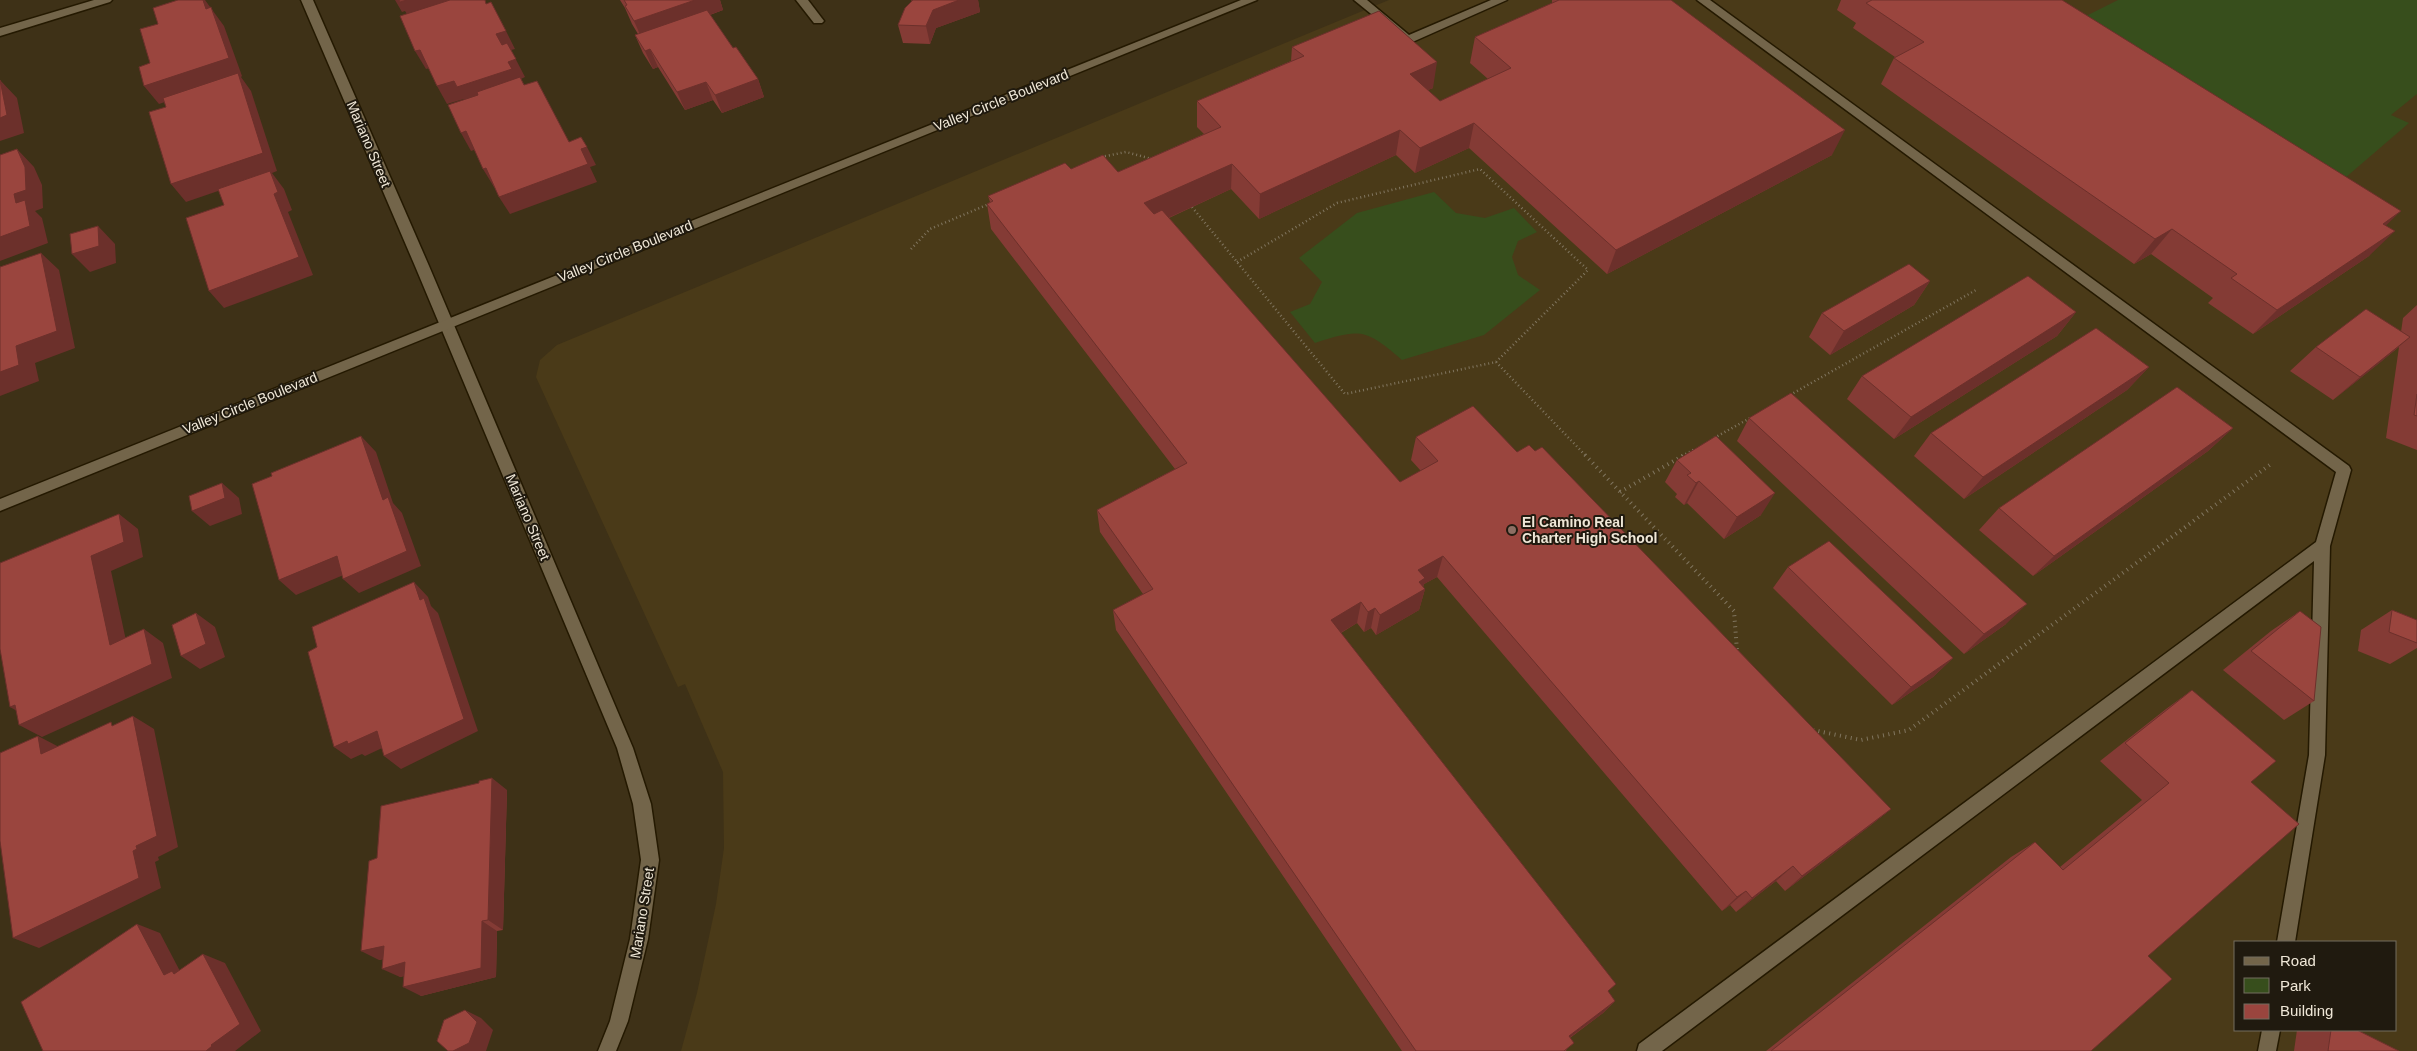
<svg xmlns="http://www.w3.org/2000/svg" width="2417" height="1051" viewBox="0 0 2417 1051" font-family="Helvetica,sans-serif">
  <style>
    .built { fill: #4a3a18; fill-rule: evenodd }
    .green { fill: #374e1c }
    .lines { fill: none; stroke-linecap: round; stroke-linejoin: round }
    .lane-casing { stroke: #241901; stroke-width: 3 }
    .street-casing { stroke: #241901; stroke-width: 3 }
    .secondary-casing { stroke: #241901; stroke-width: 3 }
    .path-far1 { stroke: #817660; stroke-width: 2.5; stroke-dasharray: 1 3; stroke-linecap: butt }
    .path { stroke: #817660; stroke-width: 4; stroke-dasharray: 1 4.5; stroke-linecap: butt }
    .lane { fill: #73654a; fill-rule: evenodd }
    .street { fill: #73654a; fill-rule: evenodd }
    .secondary { fill: #73654a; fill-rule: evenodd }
    .wall { fill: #843b35 }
    .shaded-wall { fill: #6c302b }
    .building { fill: #9a453e; stroke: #6c302b }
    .education-dot { fill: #8d6e63; stroke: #201a0f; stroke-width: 2 }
    .labels { text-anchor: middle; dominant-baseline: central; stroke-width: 4; stroke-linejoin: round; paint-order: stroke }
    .street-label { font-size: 14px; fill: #efe7d7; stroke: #201a0f }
    .poi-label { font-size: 14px; font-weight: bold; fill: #efe7d7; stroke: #201a0f; text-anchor: start }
  </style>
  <rect width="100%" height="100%" fill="#3e3117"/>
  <path class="built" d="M1389,0H2417V1051H681L697,993L716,904L724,848L723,772L685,684L678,687L536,377L540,360L557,345ZM2236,942H2396V1030H2236Z"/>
  <g class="green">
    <polygon points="2118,0 2417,0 2417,94 2391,115 2409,123 2338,184 2080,19"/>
    <path d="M1434,192L1456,213L1485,218L1514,208L1537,232L1518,241L1512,257L1518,275L1540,290L1484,335L1402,360C1366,329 1361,328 1315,343L1290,312L1310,304L1322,282L1299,258L1357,213Z"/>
  </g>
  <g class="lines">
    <defs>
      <g id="lane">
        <polygon points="1354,0 1367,0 1409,35 1491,0 1507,0 1408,44"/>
        <polygon points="1697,0 1710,0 2349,466 2351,470 2330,546 2325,755 2295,942 2277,942 2309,755 2314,561 1662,1051 1637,1051 1639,1044 2316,542 2336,472"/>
        <polygon points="2262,1030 2280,1030 2276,1051 2258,1051"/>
      </g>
      <g id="street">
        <polygon points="94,0 112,0 110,2 0,36 0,28"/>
        <polygon points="301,0 313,0 429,266 633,748 651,804 659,860 648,939 628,1021 616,1051 598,1051 610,1021 630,939 641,860 633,804 617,748 415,266"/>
        <polygon points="796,0 808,0 824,21 822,23 814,23"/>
      </g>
      <polygon id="secondary" points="1241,0 1257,0 0,511 0,499"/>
    </defs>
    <use href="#lane" class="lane-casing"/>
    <use href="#street" class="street-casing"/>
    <use href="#secondary" class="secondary-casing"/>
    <g class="path-far1">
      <polyline points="1101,157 1126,152 1152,159"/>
      <polyline points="1192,207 1345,394 1496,362 1588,270 1480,169 1337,203 1237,262"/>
      <polyline points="911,249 930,229 989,204"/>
      <polyline points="1496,362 1586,456"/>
      <polyline points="1790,395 1976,290"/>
      <polyline points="1714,438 1752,417"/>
      <polyline points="1682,456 1695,449"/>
    </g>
    <g class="path">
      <polyline points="1585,455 1734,611 1737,651"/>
      <polyline points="1620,492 1684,455"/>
      <polyline points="1813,730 1861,740 1909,730 2271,464"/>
    </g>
    <use href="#lane" class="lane"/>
    <use href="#street" class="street"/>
    <use href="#secondary" class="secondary"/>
  </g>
  <g class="wall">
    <polygon points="620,0 720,0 723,10 710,15 733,48 758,79 764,97 722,113 713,100 685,110 658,67 653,69 643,53 635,35 638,34 632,24 625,8"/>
    <polygon points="911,0 978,0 980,12 936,28 930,44 903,43 898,25 912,1"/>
    <polygon points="1552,0 1671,0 1832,155 1607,274 1469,148 1415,173 1396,155 1259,219 1231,189 1169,218 1400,482 1421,471 1411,460 1416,437 1517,452 1891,809 1871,825 1785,891 1776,881 1736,912 1730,905 1722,911 1437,577 1424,584 1423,587 1425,589 1419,610 1376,635 1371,628 1364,632 1357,623 1341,633 1615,1001 1603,1013 1570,1038 1566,1051 1402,1051 1116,630 1113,610 1143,594 1100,532 1097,510 1175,469 991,229 987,204 990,202 988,196 1071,169 1118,172 1204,134 1197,127 1197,101 1291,61 1292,47 1433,88 1428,90 1440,101 1488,79 1470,63 1475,37 1552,3"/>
    <polygon points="1841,0 2062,0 2386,226 2369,256 2253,334 2208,303 2213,298 2151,254 2134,264 1881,84 1894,58 1895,57 1853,28 1856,23 1837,10"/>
    <polygon points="1930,281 1914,305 1830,355 1809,337 1822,313"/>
    <polygon points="2417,305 2417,450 2386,438 2399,347 2333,400 2290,371 2316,347 2401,332 2403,318"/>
    <polygon points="2076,312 2057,336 1894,439 1847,399 1862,376"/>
    <polygon points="2149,367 2127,390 1964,499 1914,456 1931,433"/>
    <polygon points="1749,418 2006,624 1964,654 1737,441"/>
    <polygon points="2233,428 2208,451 2033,576 1979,530 1999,508"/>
    <polygon points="1677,460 1761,515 1724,539 1687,503 1684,505 1675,497 1677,494 1665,482"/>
    <polygon points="1788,567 1953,658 1933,677 1892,705 1773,588"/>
    <polygon points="2392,610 2417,620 2417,648 2390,664 2358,651 2361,630"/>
    <polygon points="2300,611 2314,701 2284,720 2223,670 2271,631"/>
    <polygon points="2192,690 2251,782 2091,1051 1766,1051 2011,857 2035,842 2060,867 2142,800 2100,761 2166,709"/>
    <polygon points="507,790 503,930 497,931 496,977 421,996 404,976 400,977 383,959 379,960 377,858"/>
    <polygon points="2297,1030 2357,1030 2399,1051 2294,1051"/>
  </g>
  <g class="shaded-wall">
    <polygon points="203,0 205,0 224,26 242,76 241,77 251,91 277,171 272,173 284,189 292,210 288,212 313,275 224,308 209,291 274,194 271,173 186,202 171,184 239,77 159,104 144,86 206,9"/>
    <polygon points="395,0 473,0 411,20 405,11 402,12"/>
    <polygon points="695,0 720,0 723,10 642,39 634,21"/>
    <polygon points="959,0 978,0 980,12 936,28 930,44 926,26 933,10"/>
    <polygon points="506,31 515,49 511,50 525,77 467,105 464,99 447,104 437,86 508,62 496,34"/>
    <polygon points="650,49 658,67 653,69 645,51"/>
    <polygon points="420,50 430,68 426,69 415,51"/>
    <polygon points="1437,62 1433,88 1406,99 1410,74"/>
    <polygon points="758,79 764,97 722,113 715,95"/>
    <polygon points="0,80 2,87 0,80 17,98 24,133 0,141"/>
    <polygon points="706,82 713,100 685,110 677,92"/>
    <polygon points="1474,123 1469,148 1415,173 1420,148"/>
    <polygon points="1400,130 1396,155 1259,219 1260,194"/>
    <polygon points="1845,130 1832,155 1607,274 1616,250"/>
    <polygon points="466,131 477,149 471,151 461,133"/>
    <polygon points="587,147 596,165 590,167 597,182 510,214 499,197 581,149"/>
    <polygon points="17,149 34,167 42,185 43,208 35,211 42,218 48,243 0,261 0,237 16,203 14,194"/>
    <polygon points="1232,164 1231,189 1146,228 1144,203"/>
    <polygon points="486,168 497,186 494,187 483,169"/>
    <polygon points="2401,211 2375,236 2383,224"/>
    <polygon points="98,226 115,244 116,263 90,272 72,254"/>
    <polygon points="2172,229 2151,254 2134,264 2155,239"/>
    <polygon points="2395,231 2369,256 2253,334 2277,310"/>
    <polygon points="41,253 59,270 75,348 35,363 39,381 0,396 0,372 16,346"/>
    <polygon points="1930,281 1914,305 1830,355 1844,331"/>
    <polygon points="2076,312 2057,336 1894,439 1911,417"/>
    <polygon points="2410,337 2382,361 2333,400 2360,377"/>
    <polygon points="2149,367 2127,390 1964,499 1983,477"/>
    <polygon points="2233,428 2208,451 2033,576 2054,556"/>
    <polygon points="361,436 376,452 393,503 402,513 421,566 359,593 343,579 383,500"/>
    <polygon points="1699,481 1687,503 1684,505 1696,483"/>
    <polygon points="222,483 239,498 242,514 210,526 192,511"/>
    <polygon points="1775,493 1761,515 1724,539 1737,517"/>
    <polygon points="119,514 138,529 143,557 111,571 130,659 110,645 91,556"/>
    <polygon points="337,556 353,571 296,595 279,580"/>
    <polygon points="1443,556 1437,577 1424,584 1422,591 1425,589 1419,610 1376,635 1380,615 1418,570"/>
    <polygon points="414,582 428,597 431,606 438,613 478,731 401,769 384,756 420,600"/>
    <polygon points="1361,602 1357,623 1328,640 1331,620"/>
    <polygon points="2027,604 2006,624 1964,654 1984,634"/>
    <polygon points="1375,608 1371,628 1364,632 1368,612"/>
    <polygon points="196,613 215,627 225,657 200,669 181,656"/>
    <polygon points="144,629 163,643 172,678 42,737 19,725 31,719 10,707"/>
    <polygon points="1953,658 1933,677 1892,705 1911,687"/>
    <polygon points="133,716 154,729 178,847 158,857 159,860 155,862 161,888 39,948 13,938 133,851 136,846"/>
    <polygon points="377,731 393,743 365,756 362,754 351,759 334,747 347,741"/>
    <polygon points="38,736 61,748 41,754"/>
    <polygon points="492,778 507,790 503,930 488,920"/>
    <polygon points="1891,809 1871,825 1785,891 1802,876"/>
    <polygon points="1793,866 1776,881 1736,912 1752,898"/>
    <polygon points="1746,891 1730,905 1722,911 1737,897"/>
    <polygon points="482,921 497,931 496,977 421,996 403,987"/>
    <polygon points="137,924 160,933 182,975 164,975"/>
    <polygon points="384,946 401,955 379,960 361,951"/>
    <polygon points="203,954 225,963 261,1031 235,1051 206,1051 211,1045"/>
    <polygon points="405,962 422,971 400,977 382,969"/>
    <polygon points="1615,1001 1603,1013 1557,1047 1569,1036"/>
    <polygon points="465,1010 481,1018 493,1030 486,1051 453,1051"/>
  </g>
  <g class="building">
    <polygon points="178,0 203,0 206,9 211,7 229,58 144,86 139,67 150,63 140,29 158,24 153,8"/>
    <polygon points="399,0 407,0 400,2"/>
    <polygon points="450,0 485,0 486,4 491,2 506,31 496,34 502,45 507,43 516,59 508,62 512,69 457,87 454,81 437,86 420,50 415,51 400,16"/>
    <polygon points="624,0 695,0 634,21 625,6 627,5"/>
    <polygon points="913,0 959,0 933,10 926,26 898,25 905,8"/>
    <polygon points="1559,0 1671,0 1845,130 1616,250 1474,123 1420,148 1400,130 1260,194 1232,164 1144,203 1154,214 1162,210 1400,482 1438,461 1416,437 1473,406 1517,452 1529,445 1535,451 1542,447 1891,809 1802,876 1793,866 1752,898 1746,891 1737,897 1443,556 1418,570 1425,578 1419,582 1425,589 1380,615 1375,608 1368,612 1361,602 1331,620 1616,984 1608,991 1615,1001 1569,1036 1574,1043 1564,1051 1416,1051 1113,610 1153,589 1097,510 1187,463 987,204 993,201 988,196 1065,163 1071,169 1103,155 1118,172 1221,127 1197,101 1304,56 1292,47 1379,11 1437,62 1410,74 1440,101 1511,68 1475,37"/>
    <polygon points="1872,0 2062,0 2401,211 2383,224 2395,231 2277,310 2231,278 2237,274 2172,229 2155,239 1894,58 1924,42 1866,3"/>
    <polygon points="707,10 733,48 736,47 758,79 715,95 706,82 677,92 650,49 645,51 635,35"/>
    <polygon points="238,73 263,153 171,184 149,112 166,107 163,98"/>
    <polygon points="520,77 524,85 537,81 569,142 581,137 587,147 581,149 588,164 499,197 486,168 483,169 466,131 461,133 448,105 478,95 477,92"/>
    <polygon points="0,80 7,115 0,118"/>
    <polygon points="17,149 25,167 26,190 14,194 16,203 25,200 30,226 0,237 0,155"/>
    <polygon points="270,171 278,192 274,194 299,257 209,291 186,218 224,205 218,189"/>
    <polygon points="98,226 99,246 72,254 70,234"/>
    <polygon points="41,253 57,331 16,346 19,365 0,372 0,267"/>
    <polygon points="1909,264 1930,281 1844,331 1822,313"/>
    <polygon points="2028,276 2076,312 1911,417 1862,376"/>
    <polygon points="2366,309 2410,337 2360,377 2316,347"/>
    <polygon points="2096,328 2149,367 1983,477 1931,433"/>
    <polygon points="2177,387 2233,428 2054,556 1999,508"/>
    <polygon points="1791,393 2027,604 1984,634 1749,418"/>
    <polygon points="2417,394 2417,416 2414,415"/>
    <polygon points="361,436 383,500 388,497 407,551 343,579 337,556 279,580 252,484 272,476 271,473"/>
    <polygon points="1716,436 1775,493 1737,517 1699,481 1696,483 1687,475 1691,473 1677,460"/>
    <polygon points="222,483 225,498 192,511 189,496"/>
    <polygon points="119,514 124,542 91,556 110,645 144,629 152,664 19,725 15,705 10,707 0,649 0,563"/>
    <polygon points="1829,541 1953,658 1911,687 1788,567"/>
    <polygon points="414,582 420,600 424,598 464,719 384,756 377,731 348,744 347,741 334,747 308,652 317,647 312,627"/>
    <polygon points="2392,610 2417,620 2417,643 2389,632"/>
    <polygon points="2300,611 2321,627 2314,701 2251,651"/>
    <polygon points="196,613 206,644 181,656 172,625"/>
    <polygon points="2192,690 2276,761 2251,782 2299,824 2148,956 2172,979 2091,1051 1771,1051 2035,842 2063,870 2169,783 2125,743"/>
    <polygon points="133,716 157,836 136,846 137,849 133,851 139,878 13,938 0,841 0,753 38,736 41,754 111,722 112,726"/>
    <polygon points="492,778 488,920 482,921 481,968 403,987 405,962 382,969 384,946 361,951 369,861 377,858 381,806 479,783 479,781"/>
    <polygon points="137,924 164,975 172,971 174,974 203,954 240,1024 211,1045 212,1046 206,1051 43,1051 21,1002"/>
    <polygon points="465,1010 477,1022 469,1043 453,1051 448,1051 437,1041 444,1020"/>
    <polygon points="2331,1030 2357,1030 2399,1051 2328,1051"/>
  </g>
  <circle class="education-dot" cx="1512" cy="530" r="5"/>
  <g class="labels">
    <g class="street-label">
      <text transform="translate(1001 100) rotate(-22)">Valley Circle Boulevard</text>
      <text transform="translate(369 144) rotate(67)">Mariano Street</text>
      <text transform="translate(625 251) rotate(-22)">Valley Circle Boulevard</text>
      <text transform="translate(250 403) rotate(-22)">Valley Circle Boulevard</text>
      <text transform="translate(528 517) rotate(67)">Mariano Street</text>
      <text transform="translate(642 913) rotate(-81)">Mariano Street</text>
    </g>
    <g class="poi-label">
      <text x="1522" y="522">El Camino Real<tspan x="1522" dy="16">Charter High School</tspan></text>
    </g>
  </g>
  <rect x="2234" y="941" width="162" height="90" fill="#201a0f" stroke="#736c5f"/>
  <rect x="2244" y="957" width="25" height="8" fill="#73654a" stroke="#736c5f"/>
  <text x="2280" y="966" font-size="15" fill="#efe7d7">Road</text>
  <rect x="2244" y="978" width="25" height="15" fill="#374e1c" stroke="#736c5f"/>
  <text x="2280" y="991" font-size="15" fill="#efe7d7">Park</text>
  <rect x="2244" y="1004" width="25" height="15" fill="#9a453e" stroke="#736c5f"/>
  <text x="2280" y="1016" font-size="15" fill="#efe7d7">Building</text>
</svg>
